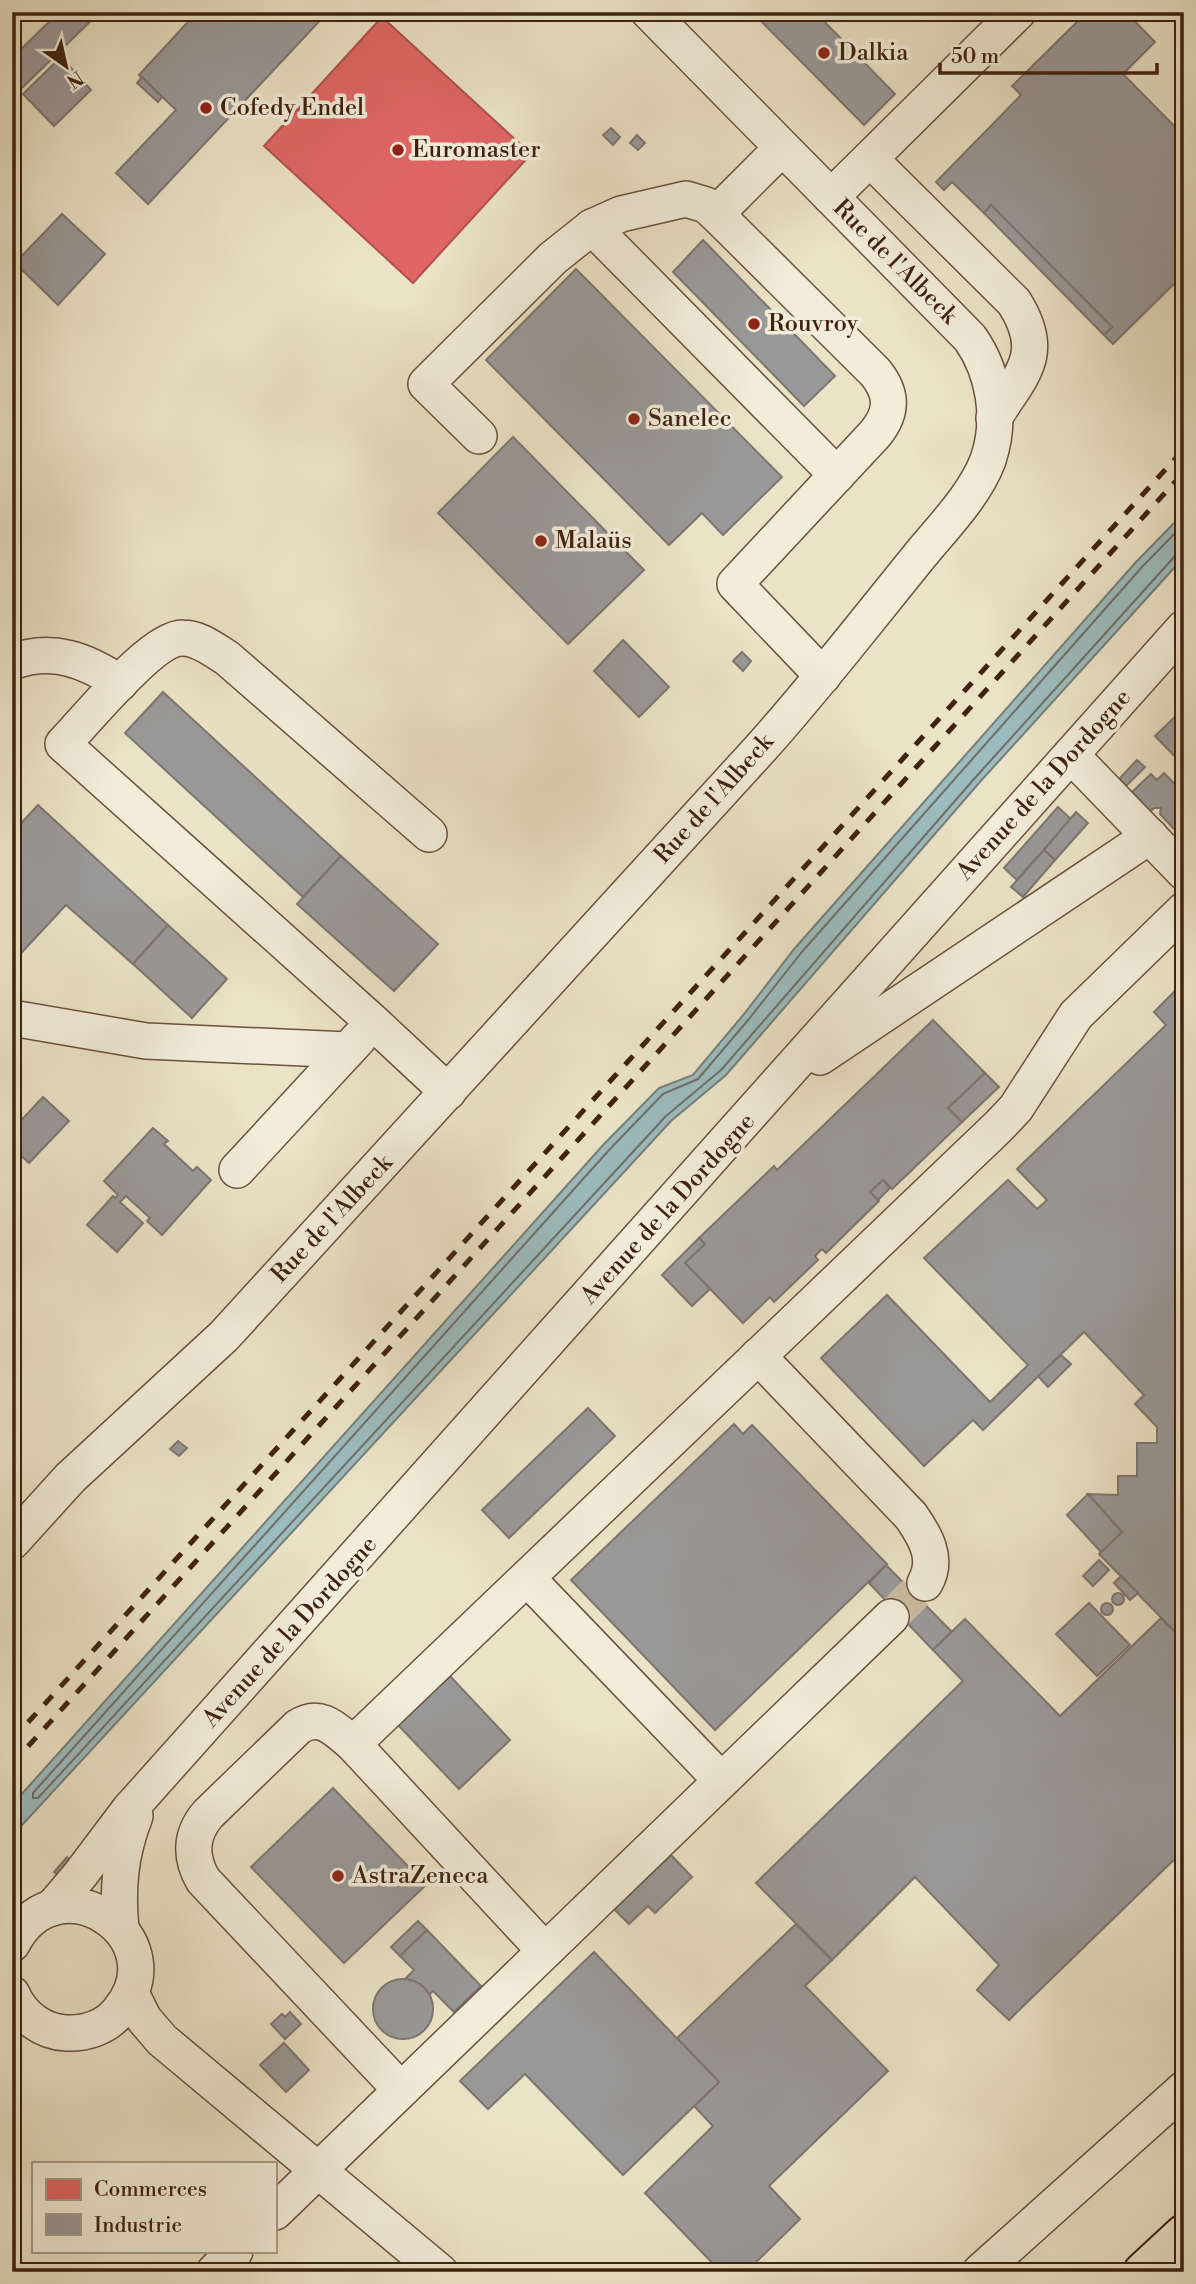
<svg xmlns="http://www.w3.org/2000/svg" width="1196" height="2284" viewBox="0 0 1196 2284" font-family="'Libre Bodoni',serif">
  <style>
    .water { fill: #9cbcbf; stroke: #777e79; stroke-width: 2 }
    .shops { fill: #e06666; stroke: #b0524c; stroke-width: 2 }
    .industry { fill: #999; stroke: #7e7570; stroke-width: 2 }
    .lines { fill: none; stroke-linecap: round; stroke-linejoin: round }
    .shore { stroke: #6e6f68; stroke-width: 2 }
    .minor-tunnel { stroke: #c9bca2; stroke-width: 35; stroke-dasharray: 35 18; stroke-linecap: butt }
    .minor-casing { stroke: #6a523e; stroke-width: 38 }
    .highway-casing { stroke: #3f2210; stroke-width: 42 }
    .minor { stroke: #f2eddb; stroke-width: 35 }
    .highway { stroke: #ebe3c7; stroke-width: 38 }
    .rail { stroke: #3f2210; stroke-width: 5; stroke-dasharray: 12 12; stroke-linecap: butt }
    .poi-dot { fill: #8f2418; stroke: #f2eddb; stroke-width: 2.5 }
    .labels { text-anchor: middle; dominant-baseline: central; stroke-width: 7; stroke-linejoin: round; paint-order: stroke }
    .poi-label { font-size: 24px; fill: #3f2210; stroke: #f2eddb; text-anchor: start }
    .street-label { font-size: 24px; fill: #3f2210; stroke: #f2eddb }
  </style>
  <rect width="100%" height="100%" fill="#ebe3c7"/>
  <filter id="stains"><feTurbulence type="fractalNoise" baseFrequency=".00286" numOctaves="4"/><feColorMatrix values="0 0 0 0 .2 0 0 0 0 .09 0 0 0 0 .02 0 0 0 .5 -.17"/></filter>
  <radialGradient id="worn" r=".72"><stop offset=".6" stop-color="#630" stop-opacity="0"/><stop offset="1" stop-color="#630" stop-opacity=".3"/></radialGradient>
  <polygon class="water" points="1184,513 1184,557 979,783 726,1075 671,1121 12,1836 12,1806 20,1796 604,1144 659,1088 693,1075 744,1014 795,948 1136,562"/>
  <polygon class="shops" points="382,17 531,154 413,283 264,146"/>
  <g class="industry">
    <polygon points="59,12 100,12 20,90 12,83 12,58"/>
    <polygon points="197,12 328,12 148,204 116,173 176,110 139,75"/>
    <polygon points="752,12 815,12 895,94 864,125"/>
    <polygon points="1087,12 1126,12 1155,42 1123,74 1184,136 1184,274 1113,344 1104,335 1112,327 991,205 984,213 952,182 944,190 936,182 1021,95 1012,86"/>
    <polygon points="61,57 91,90 54,126 23,94"/>
    <polygon points="142,77 162,97 158,102 137,83"/>
    <polygon points="611,128 620,137 613,145 603,135"/>
    <polygon points="637,135 645,143 638,150 630,143"/>
    <polygon points="991,205 1112,327 1104,335 984,213"/>
    <polygon points="62,214 105,254 58,305 15,263"/>
    <polygon points="703,240 835,376 804,406 673,272"/>
    <polygon points="576,269 782,477 723,535 702,513 669,545 486,360"/>
    <polygon points="513,437 644,570 568,644 438,513"/>
    <polygon points="623,640 669,687 639,717 594,671"/>
    <polygon points="742,652 751,661 743,671 733,661"/>
    <polygon points="163,692 341,856 303,897 125,733"/>
    <polygon points="1184,708 1184,766 1155,736"/>
    <polygon points="1137,760 1145,767 1126,786 1119,779"/>
    <polygon points="1164,773 1184,794 1184,824 1176,831 1160,814 1161,808 1154,808 1150,812 1132,792 1151,774 1157,780"/>
    <polygon points="38,805 168,925 133,964 66,905 12,963 12,833"/>
    <polygon points="1058,807 1071,819 1017,880 1004,868"/>
    <polygon points="1076,812 1088,823 1055,860 1044,850"/>
    <polygon points="1044,850 1055,860 1023,897 1011,887"/>
    <polygon points="341,856 438,944 394,991 297,904"/>
    <polygon points="168,925 227,979 192,1018 133,964"/>
    <polygon points="1178,988 1184,994 1184,1641 1099,1554 1122,1532 1088,1494 1118,1495 1118,1476 1137,1476 1137,1443 1157,1443 1157,1427 1135,1404 1144,1395 1084,1332 983,1430 973,1420 924,1466 821,1358 887,1295 990,1402 1028,1365 924,1258 1008,1180 1037,1209 1047,1200 1017,1169 1166,1025 1154,1012"/>
    <polygon points="933,1020 985,1073 948,1108 962,1122 892,1189 883,1180 870,1192 879,1201 826,1253 822,1249 815,1256 818,1260 774,1302 770,1297 743,1323 685,1263 705,1244 699,1238 774,1166 777,1170"/>
    <polygon points="985,1073 999,1087 962,1122 948,1108"/>
    <polygon points="43,1097 69,1121 29,1163 12,1147 12,1130"/>
    <polygon points="153,1128 168,1141 164,1144 193,1171 197,1167 211,1180 162,1235 147,1221 150,1218 126,1196 120,1202 143,1223 117,1252 87,1225 113,1196 115,1198 118,1195 104,1181"/>
    <polygon points="883,1180 890,1188 878,1200 870,1192"/>
    <polygon points="699,1238 705,1244 685,1263 710,1289 692,1306 662,1275"/>
    <polygon points="1061,1355 1071,1364 1048,1387 1038,1376"/>
    <polygon points="588,1408 615,1436 509,1538 482,1510"/>
    <polygon points="734,1424 743,1434 752,1425 887,1564 715,1730 571,1580"/>
    <polygon points="178,1441 187,1448 179,1456 170,1449"/>
    <polygon points="1088,1494 1122,1532 1101,1552 1067,1515"/>
    <polygon points="1099,1560 1109,1570 1093,1586 1083,1576"/>
    <polygon points="886,1565 952,1632 933,1650 869,1583"/>
    <polygon points="1121,1576 1138,1593 1130,1600 1114,1583"/>
    <circle cx="1118" cy="1599" r="6"/>
    <circle cx="1107" cy="1609" r="6"/>
    <polygon points="1089,1603 1130,1645 1097,1676 1056,1634"/>
    <polygon points="1161,1618 1184,1641 1184,1850 1009,2020 977,1990 999,1965 915,1877 832,1960 756,1883 963,1681 933,1650 965,1619 1060,1716"/>
    <polygon points="450,1676 510,1740 459,1789 398,1725"/>
    <polygon points="333,1788 426,1885 344,1963 251,1867"/>
    <polygon points="671,1855 692,1877 655,1913 648,1906 629,1924 614,1909"/>
    <polygon points="67,1857 74,1863 61,1877 54,1872"/>
    <polygon points="418,1921 427,1930 400,1956 391,1947"/>
    <polygon points="796,1924 832,1960 805,1986 888,2071 769,2186 800,2219 746,2272 721,2272 645,2193 713,2126 694,2106 719,2082 677,2038"/>
    <polygon points="427,1930 481,1986 454,2012 433,1991 429,1995 419,1984 405,1979 414,1970 400,1956"/>
    <polygon points="594,1952 719,2082 623,2175 525,2074 488,2109 460,2081"/>
    <circle cx="403" cy="2009" r="30"/>
    <polygon points="290,2012 301,2024 285,2039 271,2024 282,2014 285,2017"/>
    <polygon points="284,2043 309,2070 286,2092 260,2065"/>
    <polygon points="615,2263 624,2272 606,2272"/>
  </g>
  <g class="lines">
    <polyline class="shore" points="1184,524 1142,567 801,953 749,1019 698,1079 663,1094 610,1149 33,1793 33,1798 38,1798 666,1116 721,1070 974,779 1175,556 1184,553"/>
    <polyline class="minor-tunnel" points="891,1617 925,1583"/>
    <defs>
      <g id="minor">
        <path d="M870,159L1014,302C1047,354 1022,373 994,418"/>
        <polyline points="831,197 1018,12"/>
        <path d="M716,214L875,372C893,394 893,412 875,434L735,584L823,676"/>
        <polyline points="592,227 837,475"/>
        <polyline points="479,436 426,384 553,258 592,227 621,214 686,199 706,205 716,214 782,148"/>
        <path d="M12,662C52,647 86,660 120,683"/>
        <polyline points="1071,755 1184,872"/>
        <path d="M429,834L227,658C214,650 199,638 183,638C152,637 86,721 63,744L374,1023L448,1092"/>
        <polyline points="12,1018 146,1041 348,1050"/>
        <polyline points="820,1057 1150,836"/>
        <polyline points="237,1170 359,1038"/>
        <path d="M758,1356L911,1516C925,1536 939,1559 925,1583"/>
        <path d="M12,1542L70,1478L224,1336L760,749C815,688 865,623 917,559C941,529 974,497 988,460C1002,419 994,372 970,338L649,12"/>
        <polyline points="527,1578 721,1780"/>
        <polyline points="353,1744 999,1126 1016,1108 1076,1015 1184,910"/>
        <polyline points="52,1908 80,1875 129,1810 1184,628"/>
        <path d="M121,1929C117,1889 120,1854 135,1816"/>
        <path d="M12,1944C58,1855 180,1938 119,2011C107,2027 86,2034 66,2033C43,2032 21,2016 12,1994"/>
        <polyline points="131,1993 144,2019 162,2040 440,2272"/>
        <path d="M401,2090L203,1880C190,1857 190,1835 208,1814L298,1727C321,1712 336,1730 353,1744L545,1951"/>
        <polyline points="275,2212 891,1617"/>
        <polyline points="214,2272 235,2251"/>
        <polyline points="980,2272 1184,2089"/>
      </g>
      <polyline id="highway" points="1143,2272 1184,2234"/>
    </defs>
    <use href="#minor" class="minor-casing"/>
    <use href="#highway" class="highway-casing"/>
    <use href="#minor" class="minor"/>
    <use href="#highway" class="highway"/>
    <g class="rail">
      <polyline points="12,1740 1184,449"/>
      <polyline points="12,1764 1184,472"/>
    </g>
  </g>
  <g class="poi-dot">
    <circle cx="824" cy="53" r="7"/>
    <circle cx="206" cy="108" r="7"/>
    <circle cx="398" cy="150" r="7"/>
    <circle cx="754" cy="324" r="7"/>
    <circle cx="634" cy="419" r="7"/>
    <circle cx="541" cy="541" r="7"/>
    <circle cx="338" cy="1876" r="7"/>
  </g>
  <g class="labels">
    <g class="poi-label">
      <text x="838" y="53">Dalkia</text>
      <text x="220" y="108">Cofedy Endel</text>
      <text x="412" y="150">Euromaster</text>
      <text x="768" y="324">Rouvroy</text>
      <text x="648" y="419">Sanelec</text>
      <text x="555" y="541">Malaüs</text>
      <text x="352" y="1876">AstraZeneca</text>
    </g>
    <g class="street-label">
      <text transform="translate(895 262) rotate(45)">Rue de l'Albeck</text>
      <text transform="translate(1044 785) rotate(-48)">Avenue de la Dordogne</text>
      <text transform="translate(714 799) rotate(-48)">Rue de l'Albeck</text>
      <text transform="translate(668 1209) rotate(-48)">Avenue de la Dordogne</text>
      <text transform="translate(332 1219) rotate(-47)">Rue de l'Albeck</text>
      <text transform="translate(290 1632) rotate(-48)">Avenue de la Dordogne</text>
    </g>
  </g>
  <rect width="1196" height="2284" fill="none" stroke="#ebe3c7" stroke-width="42"/>
  <rect x="14" y="14" width="1168" height="2256" fill="none" stroke="#3f2210" stroke-width="3.5"/>
  <rect x="21" y="21" width="1154" height="2242" fill="none" stroke="#3f2210" stroke-width="2"/>
  <rect x="32" y="2162" width="245" height="91" fill="#f2eddb" stroke="#aa9c8a" stroke-width="2"/>
  <rect x="46" y="2179" width="35" height="21" fill="#e06666" stroke="#aa9c8a" stroke-width="2"/>
  <text x="94" y="2196" font-size="21" fill="#3f2210">Commerces</text>
  <rect x="46" y="2214" width="35" height="21" fill="#999999" stroke="#aa9c8a" stroke-width="2"/>
  <text x="94" y="2232" font-size="21" fill="#3f2210">Industrie</text>
  <g transform="translate(66 66) rotate(146)" stroke="#f2eddb" stroke-width="5" paint-order="stroke">
  <path d="M0-5L12 26L0 18L-12 26Z" fill="#3f2210"/>
  <text y="-10" font-size="19" font-weight="bold" text-anchor="middle" fill="#3f2210">N</text>
  </g>
  <path d="M940 63v10h217v-10" fill="none" stroke="#3f2210" stroke-width="3.5"/>
  <text x="951" y="63" font-size="21" fill="#3f2210" stroke="#f2eddb" stroke-width="5" paint-order="stroke">50 m</text>
  <rect width="100%" height="100%" filter="url(#stains)"/>
  <rect width="100%" height="100%" fill="url(#worn)"/>
</svg>
